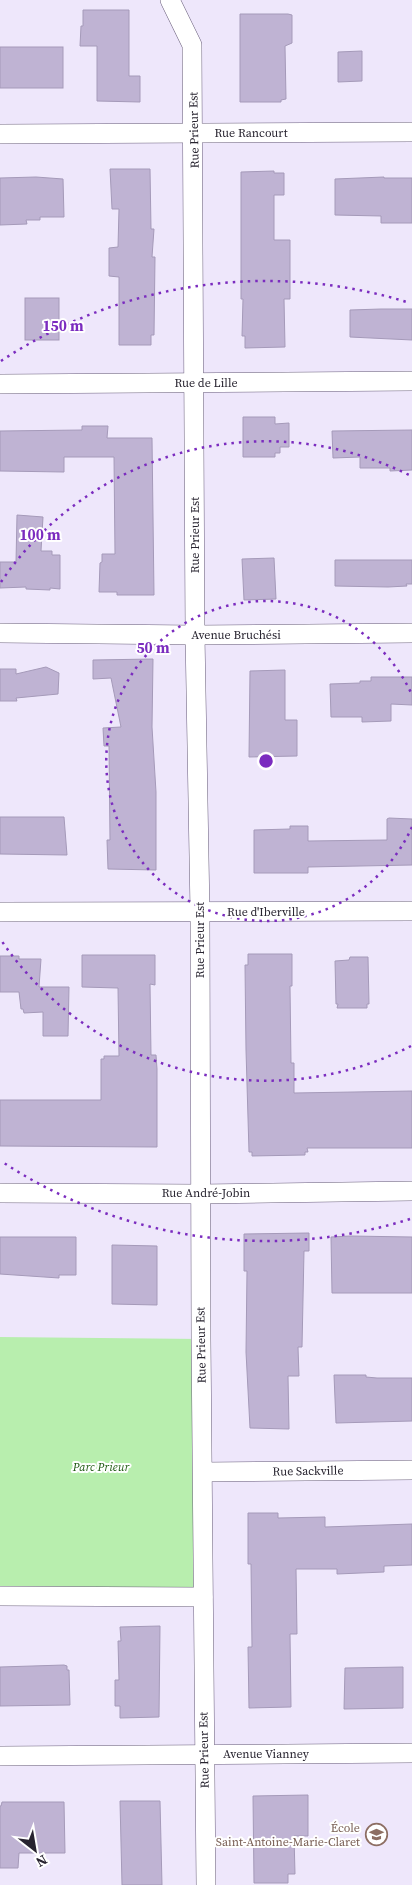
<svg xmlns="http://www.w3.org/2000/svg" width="412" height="1885" viewBox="0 0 412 1885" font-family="'Source Serif 4',serif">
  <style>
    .green { fill: #b8eeae }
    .building { fill: #bfb3d3; stroke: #a59ab9 }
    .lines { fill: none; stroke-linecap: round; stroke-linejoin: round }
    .minor-casing { stroke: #685d7a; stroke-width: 20 }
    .minor { stroke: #fff; stroke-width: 19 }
    .ring { fill: none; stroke: #7b2cbf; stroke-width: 2.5; stroke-dasharray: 2.5 5 }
    .labels { text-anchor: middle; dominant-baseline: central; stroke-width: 4; stroke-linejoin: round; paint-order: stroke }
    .street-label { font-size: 12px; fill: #27232f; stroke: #fff }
    .park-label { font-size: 12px; font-style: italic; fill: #1e5a11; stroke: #fff }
    .education-label { font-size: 12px; fill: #785e54; stroke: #fff; text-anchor: end }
    .centre { fill: #7b2cbf; stroke: #fff; stroke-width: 2.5 }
    .ring-label { font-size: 15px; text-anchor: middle; font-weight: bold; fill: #7b2cbf; stroke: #fff; stroke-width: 4; stroke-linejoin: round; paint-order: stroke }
  </style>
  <rect width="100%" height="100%" fill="#eee7fb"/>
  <polygon class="green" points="0,1337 201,1339 203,1597 0,1596"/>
  <g class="building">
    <polygon points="83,10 129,10 129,76 140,76 140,102 97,101 97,46 80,46 81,26 83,26"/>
    <polygon points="240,14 288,14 292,15 292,43 285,46 286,99 281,100 281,102 240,102"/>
    <rect x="0" y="47" width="63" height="41"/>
    <polygon points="362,51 362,81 338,82 338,52"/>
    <polygon points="110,169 150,169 151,229 154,229 152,257 155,257 154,335 151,335 151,345 119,345 119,277 109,276 109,248 118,247 119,209 112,209"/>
    <polygon points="274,171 274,173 284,173 284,195 274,195 274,240 290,240 290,299 284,299 285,347 245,348 245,336 242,336 243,299 241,299 241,172"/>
    <polygon points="36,177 63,179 64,217 40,217 40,220 26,220 27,224 0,225 0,178"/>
    <polygon points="384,177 384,178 412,178 412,223 381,223 381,216 335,215 335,179"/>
    <rect x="25" y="298" width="34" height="42"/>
    <polygon points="381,309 412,309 412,340 350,337 350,310"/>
    <polygon points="243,417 275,417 275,424 289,423 289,447 280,447 280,453 275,453 275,457 243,457"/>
    <polygon points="82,426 108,426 107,438 152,438 154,595 117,595 117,592 99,592 100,563 102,562 102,554 115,554 114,457 64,457 64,472 0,471 0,431 82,430"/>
    <polygon points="412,430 412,470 390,471 390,468 360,468 360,457 333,458 332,431"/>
    <polygon points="17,515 43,517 41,551 52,551 52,555 60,555 60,589 50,588 50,590 26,589 26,587 0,588 0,562 16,562"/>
    <polygon points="274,558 276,599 244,600 242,559"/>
    <polygon points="335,560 412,560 412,584 406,584 407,586 388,587 335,586"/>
    <polygon points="153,659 152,727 156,792 156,870 108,869 107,840 110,840 109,746 104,746 103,728 121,727 111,678 93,679 93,660"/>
    <polygon points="46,667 59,673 58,694 16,698 17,701 0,701 0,669 16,669 16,674"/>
    <polygon points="285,670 285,720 297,720 297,756 249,757 250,671"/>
    <polygon points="371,677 412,677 412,705 391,704 391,721 362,722 362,717 331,717 330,684 360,683 360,681 371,681"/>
    <polygon points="0,817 64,817 67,855 0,854"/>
    <polygon points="389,818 412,819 412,865 308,867 308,873 254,873 254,830 290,829 290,826 308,826 308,841 387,840 387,819"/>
    <polygon points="248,954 292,954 292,986 290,986 291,1063 294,1063 294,1093 412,1091 412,1148 307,1148 308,1152 305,1152 305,1155 252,1156 252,1152 249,1152 246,1050 245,965 248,965"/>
    <polygon points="82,955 155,955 155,985 150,984 151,1055 156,1055 157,1069 157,1147 0,1146 0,1100 101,1100 101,1059 104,1059 104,1056 119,1056 118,988 82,987"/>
    <polygon points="0,956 19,956 19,959 41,959 39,987 69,987 68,1036 43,1036 43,1012 24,1013 23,1009 21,1009 19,992 0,992"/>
    <polygon points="350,957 368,957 369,1004 367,1004 367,1008 337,1008 338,1004 336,1004 335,961 349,960"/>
    <polygon points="309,1233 309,1251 304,1251 302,1347 298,1347 299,1376 288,1376 289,1429 250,1428 246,1352 247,1271 244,1271 244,1234"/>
    <polygon points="350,1236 412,1237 412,1293 332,1293 331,1237"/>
    <polygon points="0,1237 76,1237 76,1275 59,1275 59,1278 0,1274"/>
    <polygon points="112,1245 157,1246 157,1305 112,1304"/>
    <polygon points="334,1375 366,1375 366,1377 377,1378 412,1378 412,1421 336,1423"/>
    <polygon points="248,1513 278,1513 278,1518 325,1517 325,1527 412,1524 412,1565 384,1566 384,1572 337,1574 337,1569 296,1569 297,1634 290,1634 291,1707 249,1708 248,1647 252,1647 251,1564 248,1564"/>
    <polygon points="160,1626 159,1717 120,1718 120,1706 115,1706 115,1680 119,1680 118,1641 121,1641 120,1627"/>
    <polygon points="64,1665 67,1666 67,1670 69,1670 70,1705 0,1706 0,1667"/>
    <polygon points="403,1667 403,1708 344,1709 345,1668"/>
    <polygon points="308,1795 308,1836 294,1836 295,1874 288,1874 288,1883 254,1883 253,1796"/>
    <polygon points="120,1801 160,1801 162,1885 122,1885"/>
    <polygon points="2,1802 64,1802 65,1853 19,1853 18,1868 0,1868 0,1806 1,1806"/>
  </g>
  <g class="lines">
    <defs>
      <g id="minor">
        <polyline points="170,0 192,45 195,635 200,912 201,1339 206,1885"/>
        <polyline points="0,134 412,132"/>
        <polyline points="0,384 412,381"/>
        <polyline points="0,633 195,635 412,633"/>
        <polyline points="0,912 412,911"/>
        <polyline points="0,1193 200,1194 412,1191"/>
        <polyline points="203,1472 412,1470"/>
        <polyline points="0,1596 203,1597"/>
        <polyline points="0,1756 412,1753"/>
      </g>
    </defs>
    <use href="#minor" class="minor-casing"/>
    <use href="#minor" class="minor"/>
  </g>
  <g class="ring">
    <path d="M412 827A160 160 0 1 1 412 695"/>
    <path d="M411 1046A320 320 0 0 1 1 940M1 582A320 320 0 0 1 411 476"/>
    <path d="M410 1219A480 480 0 0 1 1 1161M1 361A480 480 0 0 1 410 303"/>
  </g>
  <defs>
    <symbol id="school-ring" viewBox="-11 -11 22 22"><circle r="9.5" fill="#fff" stroke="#8d6e63" stroke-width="1.5"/><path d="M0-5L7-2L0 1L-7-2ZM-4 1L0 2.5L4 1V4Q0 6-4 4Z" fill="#8d6e63"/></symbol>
  </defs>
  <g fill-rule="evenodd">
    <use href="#school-ring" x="364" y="1822" width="25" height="25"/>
  </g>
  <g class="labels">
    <g class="street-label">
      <text transform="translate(194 130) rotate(-91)">Rue Prieur Est</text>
      <text x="251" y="133">Rue Rancourt</text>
      <text x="206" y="383">Rue de Lille</text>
      <text transform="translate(195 535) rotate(-90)">Rue Prieur Est</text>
      <text x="236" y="635">Avenue Bruchési</text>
      <text x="266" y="912">Rue d'Iberville</text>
      <text transform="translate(200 940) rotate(-90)">Rue Prieur Est</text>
      <text x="206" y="1193">Rue André-Jobin</text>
      <text transform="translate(201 1345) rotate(-91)">Rue Prieur Est</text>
      <text transform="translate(308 1471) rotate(-1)">Rue Sackville</text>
      <text transform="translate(204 1750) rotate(-91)">Rue Prieur Est</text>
      <text x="266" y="1754">Avenue Vianney</text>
    </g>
    <g class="park-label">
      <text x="101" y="1467">Parc Prieur</text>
    </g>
    <g class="education-label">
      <text x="360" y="1828">École<tspan x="360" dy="14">Saint-Antoine-Marie-Claret</tspan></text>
    </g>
  </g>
  <circle cx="266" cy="761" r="8" class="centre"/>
  <g class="ring-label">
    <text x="63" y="331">150 m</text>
    <text x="40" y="540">100 m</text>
    <text x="153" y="653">50 m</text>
  </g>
  <g transform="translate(35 1850) rotate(149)" stroke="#ffffff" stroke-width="4" paint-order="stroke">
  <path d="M0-4L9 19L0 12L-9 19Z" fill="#27232f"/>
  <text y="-8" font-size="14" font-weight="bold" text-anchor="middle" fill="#27232f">N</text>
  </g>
</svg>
